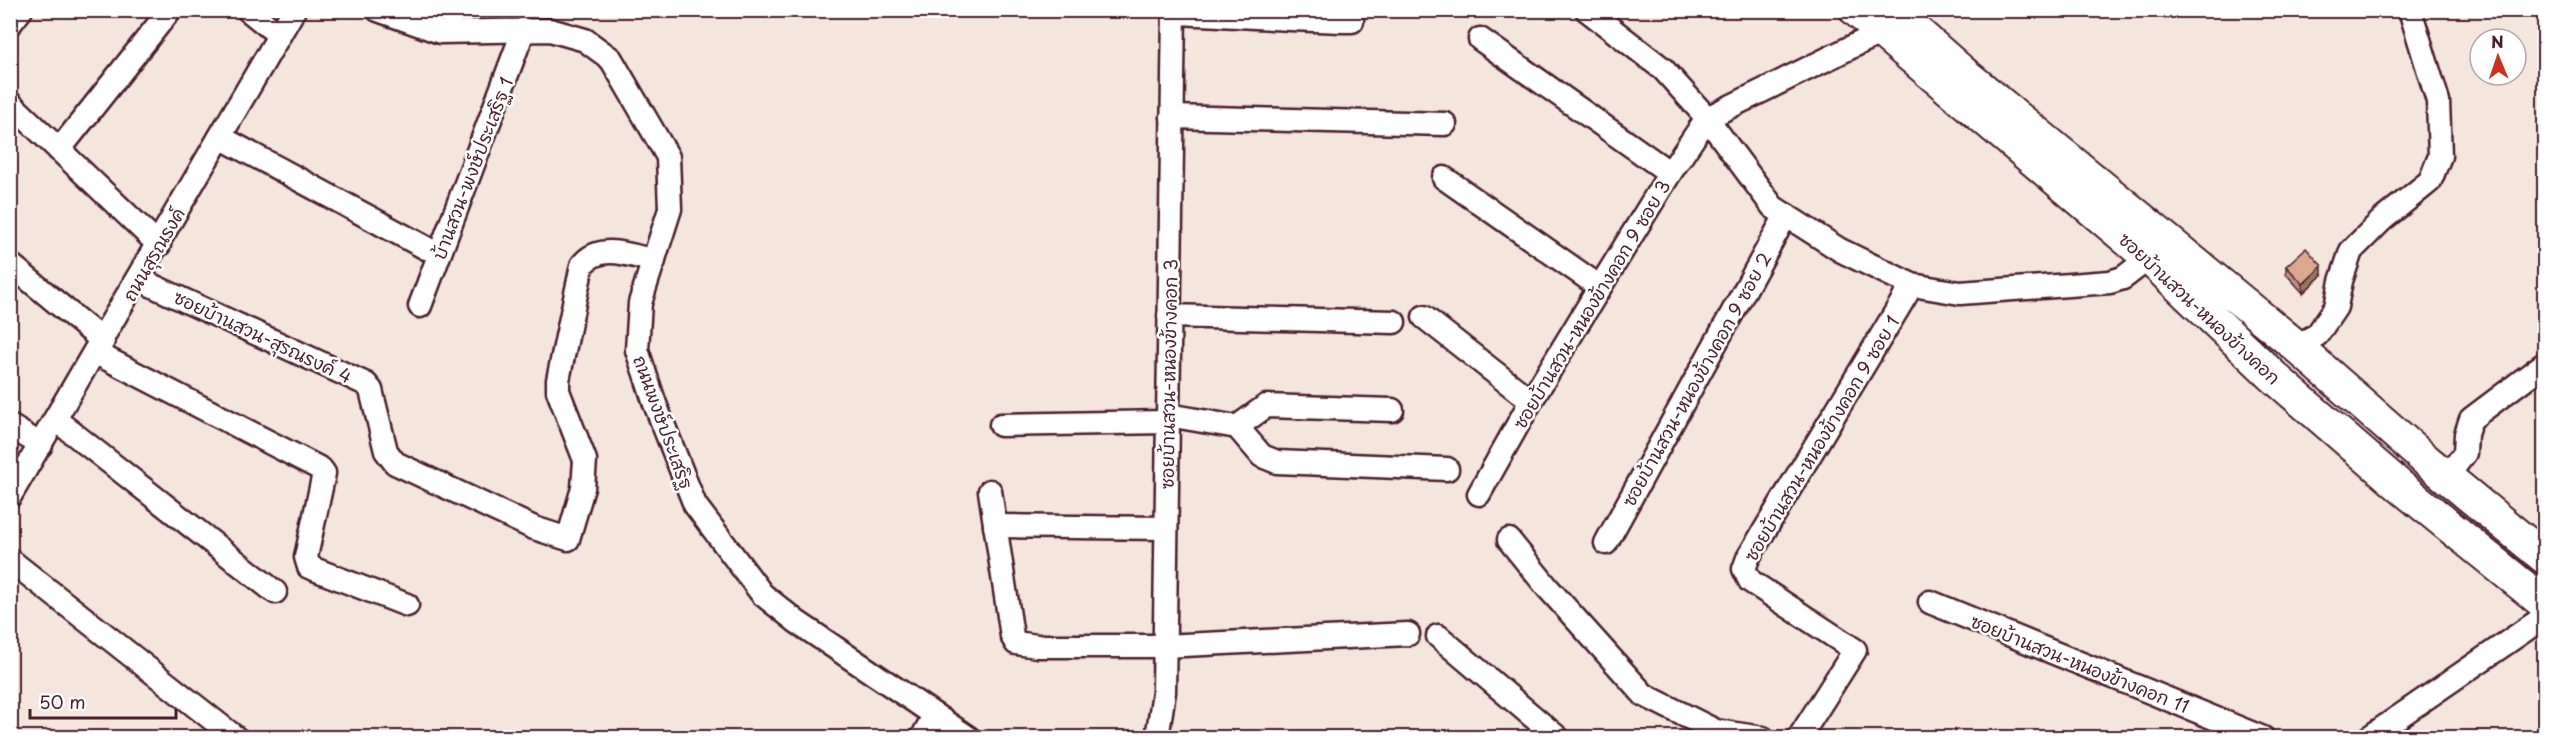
<svg xmlns="http://www.w3.org/2000/svg" width="2555" height="748" viewBox="0 0 2555 748" font-family="'Playpen Sans','Playpen Sans Thai',sans-serif">
  <style>
    .lines { fill: none; stroke-linecap: round; stroke-linejoin: round }
    .street-casing { stroke: #4a1f2b; stroke-width: 27 }
    .secondary-casing { stroke: #4a1f2b; stroke-width: 36 }
    .street { stroke: #fff; stroke-width: 22 }
    .secondary { stroke: #fff; stroke-width: 32 }
    .wall { fill: #bc907b; stroke: #4a1f2b; stroke-width: 1.5 }
    .shaded-wall { fill: #997664; stroke: #4a1f2b; stroke-width: 1.5 }
    .building { fill: #dba88f; stroke: #4a1f2b; stroke-width: 1.5 }
    .labels { text-anchor: middle; dominant-baseline: central; stroke-width: 5; stroke-linejoin: round; paint-order: stroke }
    .street-label { font-size: 18px; fill: #4a1f2b; stroke: #fff }
  </style>
  <rect width="100%" height="100%" fill="#f4e5dd"/>
  <filter id="ink" filterUnits="userSpaceOnUse"><feTurbulence type="fractalNoise" baseFrequency=".0167" numOctaves="2"/><feDisplacementMap in="SourceGraphic" scale="12" xChannelSelector="R" yChannelSelector="G"/><feConvolveMatrix kernelMatrix="1 2 1 2 8 2 1 2 1" color-interpolation-filters="sRGB"/></filter>
  <g filter="url(#ink)">
    <g class="lines">
      <defs>
        <g id="street">
          <polyline points="248,10 279,35"/>
          <polyline points="378,10 440,32 550,30 585,40 611,59 668,157 670,209 640,303 637,350 655,404 695,505 762,594 797,622 969,738"/>
          <polyline points="1587,10 1663,69 1707,118 1773,207 1840,250 1912,285 1960,293 2110,282 2123,278 2149,258"/>
          <path d="M1174,13C1234,15 1292,20 1352,21"/>
          <polyline points="10,24 21,10"/>
          <polyline points="1480,39 1670,173"/>
          <polyline points="10,103 159,245"/>
          <polyline points="1172,117 1445,124"/>
          <polyline points="220,137 426,248"/>
          <polyline points="59,150 170,10"/>
          <polyline points="1444,178 1600,287"/>
          <polyline points="10,264 103,341"/>
          <path d="M138,279L366,384L371,390L386,451L395,463L534,528L568,539L583,488L585,460L558,391V380L582,265C600,242 630,255 654,261"/>
          <polyline points="420,306 524,29"/>
          <polyline points="1169,316 1394,322"/>
          <polyline points="1424,317 1531,401"/>
          <polyline points="2296,346 2317,335 2336,307 2341,281 2351,251 2382,220 2430,181 2440,156 2438,101 2410,10"/>
          <polyline points="96,353 321,469 324,473 323,478 306,557 309,567 407,605"/>
          <polyline points="1168,415 1237,427 1262,456 1277,462 1447,469"/>
          <polyline points="56,420 275,592"/>
          <polyline points="1001,425 1167,422"/>
          <polyline points="10,426 41,445"/>
          <polyline points="1237,427 1266,406 1392,410"/>
          <polyline points="2448,475 2465,453 2466,434 2471,419 2544,364"/>
          <polyline points="990,491 1012,636 1016,643 1037,646 1164,646 1408,634"/>
          <polyline points="1479,494 1531,401 1600,287 1670,173 1707,118 1882,32 1891,24"/>
          <polyline points="10,496 294,10"/>
          <polyline points="995,526 1166,528"/>
          <polyline points="1509,540 1547,587 1644,695 1716,731 1763,738"/>
          <polyline points="1606,543 1786,215"/>
          <polyline points="10,560 236,738"/>
          <polyline points="1930,602 2263,738"/>
          <polyline points="1438,636 1558,738"/>
          <polyline points="922,738 934,716"/>
          <polyline points="1157,738 1164,692 1174,10"/>
          <polyline points="1799,738 1855,650 1750,581 1744,569 1748,558 1912,285"/>
          <polyline points="2368,738 2544,617"/>
        </g>
        <g id="secondary">
          <polyline points="1856,10 2149,258 2274,377 2401,487 2544,603"/>
          <polyline points="1892,10 1961,71 2296,346 2427,461 2544,557"/>
        </g>
      </defs>
      <use href="#street" class="street-casing"/>
      <use href="#secondary" class="secondary-casing"/>
      <use href="#street" class="street"/>
      <use href="#secondary" class="secondary"/>
    </g>
    <polygon class="wall" points="2286,266 2322,275 2303,293 2286,274"/>
    <polygon class="shaded-wall" points="2322,266 2322,275 2303,293 2303,284"/>
    <polygon class="building" points="2306,248 2322,266 2303,284 2286,266"/>
  </g>
  <g class="labels">
    <g class="street-label">
      <text transform="translate(472 168) rotate(-69)">บ้านสวน-พงษ์ประเสริฐ 1</text>
      <text transform="translate(153 254) rotate(-60)">ถนนสุรณรงค์</text>
      <text transform="translate(1591 304) rotate(-59)">ซอยบ้านสวน-หนองข้างคอก 9 ซอย 3</text>
      <text transform="translate(2200 308) rotate(43)">ซอยบ้านสวน-หนองข้างคอก</text>
      <text transform="translate(263 336) rotate(25)">ซอยบ้านสวน-สุรณรงค์ 4</text>
      <text transform="translate(1168 374) rotate(-89)">ซอยบ้านสวน-หนองข้างคอก 3</text>
      <text transform="translate(1696 379) rotate(-61)">ซอยบ้านสวน-หนองข้างคอก 9 ซอย 2</text>
      <text transform="translate(664 422) rotate(70)">ถนนพงษ์ประเสริฐ</text>
      <text transform="translate(1821 438) rotate(-59)">ซอยบ้านสวน-หนองข้างคอก 9 ซอย 1</text>
      <text transform="translate(2080 663) rotate(22)">ซอยบ้านสวน-หนองข้างคอก 11</text>
    </g>
  </g>
  <rect width="2555" height="748" fill="none" stroke="#fff" stroke-width="36"/>
  <rect x="18" y="18" width="2519" height="712" fill="none" stroke="#4a1f2b" stroke-width="2" filter="url(#ink)"/>
  <g transform="translate(2498 57) rotate(358)"><circle r="28" fill="#ffffff" stroke="#b7a5aa" stroke-width="1.5"/>
  <path d="M0-4.5L10 22L0 15L-10 22Z" fill="#c8321e"/>
  <text y="-9" font-size="16" font-weight="bold" text-anchor="middle" fill="#4a1f2b">N</text>
  </g>
  <path d="M30 709v9h146v-9" fill="none" stroke="#4a1f2b" stroke-width="3"/>
  <text x="39" y="709" font-size="18" fill="#4a1f2b" stroke="#ffffff" stroke-width="4.5" paint-order="stroke">50 m</text>
</svg>
